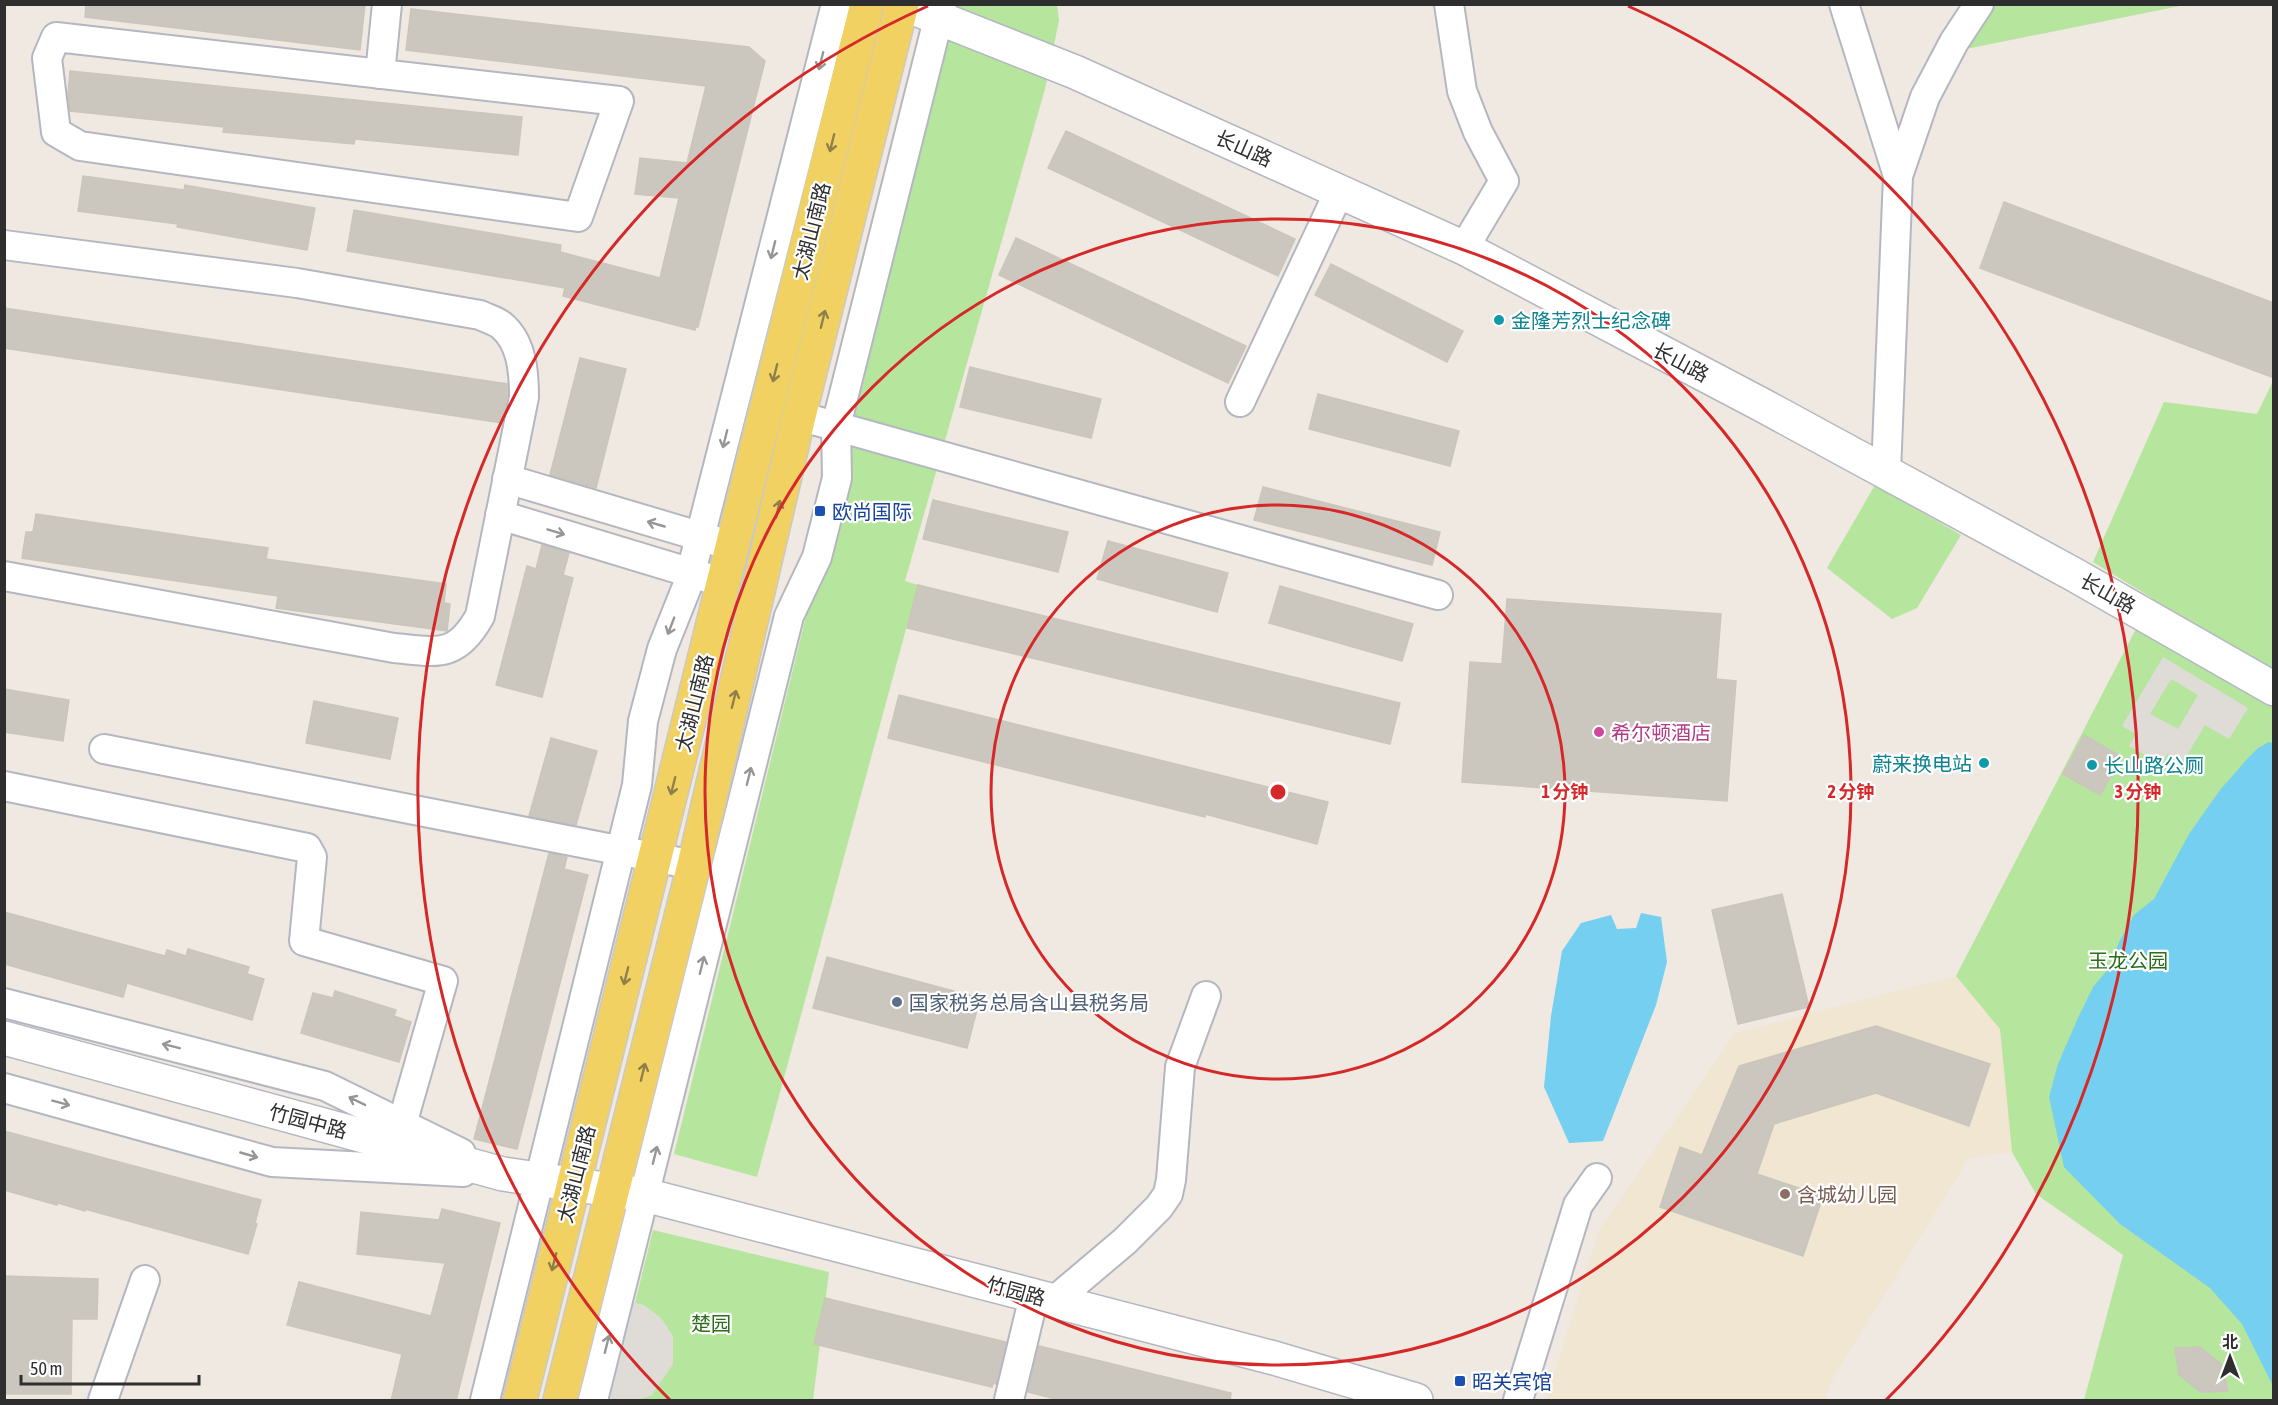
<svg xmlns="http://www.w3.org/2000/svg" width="2278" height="1405" viewBox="0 0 2278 1405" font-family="'Asap Condensed','Noto Sans SC',sans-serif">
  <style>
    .education { fill: #f0e6d1 }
    .green { fill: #b6e59e }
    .plaza { fill: #dfdcd8; fill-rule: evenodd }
    .water { fill: #75cff0 }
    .building { fill: #cbc7bf; stroke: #cbc5ba; stroke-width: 1.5 }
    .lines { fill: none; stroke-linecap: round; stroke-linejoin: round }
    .street-casing { stroke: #b4b7c1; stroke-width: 32 }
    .secondary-casing { stroke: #b4b7c1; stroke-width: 36 }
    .primary-casing { stroke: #c9c9c9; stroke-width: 36 }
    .street { stroke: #fff; stroke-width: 28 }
    .secondary { stroke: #fff; stroke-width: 33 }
    .primary { stroke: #f2d163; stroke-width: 33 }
    .oneway { stroke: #969696 }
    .oneway2 { stroke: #908048 }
    .ring { fill: none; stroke: #d62828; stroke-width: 3 }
    .culture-dot { fill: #0f9aa8; stroke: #fff; stroke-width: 2 }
    .transit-dot { fill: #1a4fb4; stroke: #fff; stroke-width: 2 }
    .hotel-dot { fill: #d1479c; stroke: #fff; stroke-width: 2 }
    .service-dot { fill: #5c6f8a; stroke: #fff; stroke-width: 2 }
    .education-dot { fill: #8d6e63; stroke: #fff; stroke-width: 2 }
    .labels { text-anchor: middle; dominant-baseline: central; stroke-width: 4.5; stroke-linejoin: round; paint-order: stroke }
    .street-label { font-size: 20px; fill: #2e2e2e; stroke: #fff }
    .culture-label { font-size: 20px; fill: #0d838f; stroke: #fff; text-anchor: start }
    .transit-label { font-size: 20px; fill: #164399; stroke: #fff; text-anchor: start }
    .hotel-label { font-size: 20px; fill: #b23c85; stroke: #fff; text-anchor: start }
    .park-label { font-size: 20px; fill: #2c6e1b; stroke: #fff }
    .service-label { font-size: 20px; fill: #4e5e75; stroke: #fff; text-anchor: start }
    .education-label { font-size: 20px; fill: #785e54; stroke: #fff; text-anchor: start }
    .centre { fill: #d62828; stroke: #fff; stroke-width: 3 }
    .ring-label { font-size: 18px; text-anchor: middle; font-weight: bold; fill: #d62828; stroke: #fff; stroke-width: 4.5; stroke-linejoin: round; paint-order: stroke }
  </style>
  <rect width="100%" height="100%" fill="#efe9e1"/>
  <polygon class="education" points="1956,976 2000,1029 2012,1152 1969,1158 1833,1378 1825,1400 1546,1400 1599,1230 1735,1033"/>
  <g class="green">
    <polygon points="956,5 1057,5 1059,20 1045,89 905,581 918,585 757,1177 674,1154"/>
    <polygon points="1988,5 2185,5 1956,51"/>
    <polygon points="2273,381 2273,1400 2084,1400 2123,1255 2036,1194 2012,1152 2000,1029 1956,976 2152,598 2093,562 2164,402 2257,414"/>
    <polygon points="1875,485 1961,535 1917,608 1892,619 1827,568"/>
    <polygon points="653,1230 829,1272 813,1400 611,1400"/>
  </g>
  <g class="plaza">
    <path d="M2163,657L2248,708L2229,739L2205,725L2183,762L2168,753L2161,764L2129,746L2136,734L2122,726ZM2171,679L2198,695L2178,729L2150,714Z"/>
    <polygon points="625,1300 644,1305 661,1318 673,1336 673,1364 652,1395 638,1400 621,1400 600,1396"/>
  </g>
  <g class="water">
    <polygon points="2269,742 2274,744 2273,1386 2242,1324 2210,1288 2120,1224 2064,1167 2049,1097 2058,1064 2077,1020 2093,987 2109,968 2119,942 2134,915 2154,899 2189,834 2220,790 2248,758 2258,748"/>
    <polygon points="1641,913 1661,917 1667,962 1656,1005 1603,1141 1569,1143 1544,1087 1551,1016 1562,951 1581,923 1611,915 1617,929 1636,928"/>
  </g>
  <g class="building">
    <polygon points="86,4 365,4 360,50 85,17"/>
    <polygon points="411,9 749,47 765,61 698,327 696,327 695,330 563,296 565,288 347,251 354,210 561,245 560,252 660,278 679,198 635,194 640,158 687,163 706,86 406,50"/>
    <polygon points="70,71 522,117 518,155 355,139 354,144 223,132 224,127 70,111 68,94"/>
    <polygon points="1066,131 1295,239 1278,276 1048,168"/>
    <polygon points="83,176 184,190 185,185 315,208 307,250 177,227 178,224 78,211"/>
    <polygon points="2004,202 2274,303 2274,378 1980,268"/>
    <polygon points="1016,238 1246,346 1228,383 999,275"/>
    <polygon points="1331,264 1463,331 1447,362 1315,295"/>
    <polygon points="4,308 507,384 507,395 502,423 4,348"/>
    <polygon points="580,358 626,369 596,488 550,475"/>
    <polygon points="970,367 1101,399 1091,438 960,407"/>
    <polygon points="1318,394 1459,431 1450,466 1309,429"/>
    <polygon points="1263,487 1440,532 1432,565 1254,520"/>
    <polygon points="933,500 1068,532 1058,572 923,539"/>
    <polygon points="36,514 268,548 266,559 446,584 444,603 450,604 447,631 276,608 278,596 22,558 26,532 33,532"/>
    <polygon points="1108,541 1228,573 1217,612 1097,579"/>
    <polygon points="542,545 569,553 563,575 573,578 542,697 496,685 527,566 536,569"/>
    <polygon points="918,585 1400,703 1390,744 907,628"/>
    <polygon points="1280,586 1413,624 1402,661 1269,623"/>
    <polygon points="1507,599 1721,614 1716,679 1736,681 1727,801 1462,782 1470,662 1502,664"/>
    <polygon points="4,689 69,700 63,741 4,732"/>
    <polygon points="899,695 1328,802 1317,844 1205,814 1205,817 888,738"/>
    <polygon points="314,701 398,718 390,759 306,743"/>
    <polygon points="2084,735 2122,757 2100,795 2063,774"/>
    <polygon points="551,738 597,751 576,825 529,816"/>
    <polygon points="549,853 567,857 564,869 588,875 517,1149 474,1139"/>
    <polygon points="1782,894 1809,1007 1738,1024 1712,910"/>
    <polygon points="4,912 165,956 167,950 186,956 188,949 249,967 247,974 264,979 252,1020 127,983 123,997 4,964"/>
    <polygon points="827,957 980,998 967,1048 813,1008"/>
    <polygon points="335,991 396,1010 394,1016 411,1022 399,1062 301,1033 313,993 333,998"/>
    <polygon points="1876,1026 1990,1064 1969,1126 1876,1093 1774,1124 1757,1174 1823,1196 1803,1256 1660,1207 1680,1147 1702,1155 1739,1066"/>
    <polygon points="4,1131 261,1200 255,1223 257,1224 248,1254 85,1209 85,1211 58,1203 57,1205 4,1190"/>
    <polygon points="442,1209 500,1223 456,1401 391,1401 402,1354 287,1325 299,1282 431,1316 445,1263 357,1254 361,1212 439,1220"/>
    <polygon points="4,1276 98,1279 97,1319 72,1319 71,1394 4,1394"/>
    <polygon points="825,1298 1006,1342 996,1384 993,1383 992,1387 814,1344"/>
    <polygon points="1039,1346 1231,1393 1230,1401 1063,1401 1028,1392"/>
    <polygon points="2200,1347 2222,1365 2228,1391 2201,1392 2179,1375 2175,1348"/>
  </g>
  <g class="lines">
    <defs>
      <g id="street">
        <polyline points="1449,4 1462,91 1478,132 1504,181 1464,248"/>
        <polyline points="1844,4 1898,176"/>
        <polygon points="56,37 619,101 578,217 80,146 56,132 47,58"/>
        <polyline points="380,74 387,4"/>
        <path d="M4,245L297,283L480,315C486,318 496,321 501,325C522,342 524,372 524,397L480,616C456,659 437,652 394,648L4,576"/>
        <polyline points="1240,402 1339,192"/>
        <polyline points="799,416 1438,595"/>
        <polyline points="1886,472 1898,176 1925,97 1954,42 1979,4"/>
        <polyline points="507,479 719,542"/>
        <polyline points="500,515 708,578"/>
        <polyline points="104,749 694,865"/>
        <polyline points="4,786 307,848 312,857 304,941 443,981 396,1145"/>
        <polyline points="4,1003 325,1086 461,1153"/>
        <polyline points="4,1088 272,1162 463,1172"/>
        <polyline points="1054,1301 1125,1241 1159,1207 1168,1194 1171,1180 1180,1067 1206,996"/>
        <polyline points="103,1400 145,1280"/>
        <polyline points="485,1400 637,785 643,721 662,649 688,584 836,4"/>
        <polyline points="593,1400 789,616 817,557 837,478 836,426 942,4"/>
        <polyline points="1009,1400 1034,1296"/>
        <polyline points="1518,1400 1578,1205 1597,1178"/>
      </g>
      <g id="secondary">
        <polyline points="903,4 1075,72 1464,248 1764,406 2073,574 2274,689"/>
        <polyline points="4,1038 503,1174 645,1195 1274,1358 1416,1400"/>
      </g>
      <g id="primary">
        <polyline points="520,1400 867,4"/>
        <polyline points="560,1400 694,865 799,416 902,4"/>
      </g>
    </defs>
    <use href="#street" class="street-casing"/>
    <use href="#secondary" class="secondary-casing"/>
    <use href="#primary" class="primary-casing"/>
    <use href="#street" class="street"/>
    <use href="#secondary" class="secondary"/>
    <use href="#primary" class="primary"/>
  </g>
  <defs><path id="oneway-shaft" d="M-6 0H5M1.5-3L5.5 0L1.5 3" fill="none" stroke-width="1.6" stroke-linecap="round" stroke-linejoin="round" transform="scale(1.5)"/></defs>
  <g class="oneway">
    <use href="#oneway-shaft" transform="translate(821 61) rotate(104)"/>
    <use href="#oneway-shaft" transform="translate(773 250) rotate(104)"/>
    <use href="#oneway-shaft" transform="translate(725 439) rotate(104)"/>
    <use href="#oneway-shaft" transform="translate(656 524) rotate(-164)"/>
    <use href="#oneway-shaft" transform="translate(556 532) rotate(17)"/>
    <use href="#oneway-shaft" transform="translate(671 626) rotate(111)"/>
    <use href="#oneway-shaft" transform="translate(749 776) rotate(-76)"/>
    <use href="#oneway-shaft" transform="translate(702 965) rotate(-76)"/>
    <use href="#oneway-shaft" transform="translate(171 1046) rotate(-166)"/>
    <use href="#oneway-shaft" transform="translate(357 1101) rotate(-154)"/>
    <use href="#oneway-shaft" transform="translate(61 1103) rotate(15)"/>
    <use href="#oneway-shaft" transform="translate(249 1155) rotate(16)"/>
    <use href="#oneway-shaft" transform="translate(655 1155) rotate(-76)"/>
    <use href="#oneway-shaft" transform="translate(607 1344) rotate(-76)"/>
  </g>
  <g class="oneway2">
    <use href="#oneway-shaft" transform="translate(832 143) rotate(104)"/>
    <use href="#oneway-shaft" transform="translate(823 319) rotate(-76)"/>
    <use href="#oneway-shaft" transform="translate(775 373) rotate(104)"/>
    <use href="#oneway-shaft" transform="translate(778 509) rotate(-77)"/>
    <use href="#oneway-shaft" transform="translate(734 699) rotate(-76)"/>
    <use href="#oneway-shaft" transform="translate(673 786) rotate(104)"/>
    <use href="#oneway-shaft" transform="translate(626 976) rotate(104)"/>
    <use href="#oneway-shaft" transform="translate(643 1072) rotate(-76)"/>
    <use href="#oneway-shaft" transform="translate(554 1262) rotate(104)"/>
  </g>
  <g class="ring">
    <circle cx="1278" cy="792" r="287"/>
    <circle cx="1278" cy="792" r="573"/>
    <path d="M670 1400A860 860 0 0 1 928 6M1628 6A860 860 0 0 1 1886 1400"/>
  </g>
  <g class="culture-dot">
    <circle cx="1499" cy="320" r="6"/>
    <circle cx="1984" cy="763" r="6"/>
    <circle cx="2092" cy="765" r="6"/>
  </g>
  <g class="transit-dot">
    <rect x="814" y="505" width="12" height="12" rx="3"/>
    <rect x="1454" y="1375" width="12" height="12" rx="3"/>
  </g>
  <circle class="hotel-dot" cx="1599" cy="732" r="6"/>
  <circle class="service-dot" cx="897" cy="1002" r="6"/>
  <circle class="education-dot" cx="1785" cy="1194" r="6"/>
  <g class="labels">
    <g class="street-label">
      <text transform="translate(1244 148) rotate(24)">长山路</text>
      <text transform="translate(811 231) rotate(-76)">太湖山南路</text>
      <text transform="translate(1681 362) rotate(28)">长山路</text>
      <text transform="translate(2108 593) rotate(29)">长山路</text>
      <text transform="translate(694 703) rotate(-76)">太湖山南路</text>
      <text transform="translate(308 1121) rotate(15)">竹园中路</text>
      <text transform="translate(576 1174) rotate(-76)">太湖山南路</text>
      <text transform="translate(1016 1291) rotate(15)">竹园路</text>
    </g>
    <g class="culture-label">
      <text x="1511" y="320">金隆芳烈士纪念碑</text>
      <text x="1972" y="763" text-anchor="end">蔚来换电站</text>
      <text x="2104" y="765">长山路公厕</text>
    </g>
    <g class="transit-label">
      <text x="832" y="511">欧尚国际</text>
      <text x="1472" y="1381">昭关宾馆</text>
    </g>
    <g class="hotel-label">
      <text x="1611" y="732">希尔顿酒店</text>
    </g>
    <g class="park-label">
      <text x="2128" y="960">玉龙公园</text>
      <text x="711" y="1323">楚园</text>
    </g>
    <g class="service-label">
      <text x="909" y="1002">国家税务总局含山县税务局</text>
    </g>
    <g class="education-label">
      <text x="1797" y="1194">含城幼儿园</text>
    </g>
  </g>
  <circle cx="1278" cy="792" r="9" class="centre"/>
  <g class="ring-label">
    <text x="1565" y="798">1 分钟</text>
    <text x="1851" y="798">2 分钟</text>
    <text x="2138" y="798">3 分钟</text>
  </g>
  <rect width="2278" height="1405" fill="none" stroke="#2e2e2e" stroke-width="12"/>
  <g transform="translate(2230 1357)" stroke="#ffffff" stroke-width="4.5" paint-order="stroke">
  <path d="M0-4.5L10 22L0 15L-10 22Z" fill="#2e2e2e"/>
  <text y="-9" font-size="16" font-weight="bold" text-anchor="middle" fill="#2e2e2e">北</text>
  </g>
  <path d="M21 1375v9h178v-9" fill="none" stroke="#2e2e2e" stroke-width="3"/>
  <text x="30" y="1375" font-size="18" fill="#2e2e2e" stroke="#ffffff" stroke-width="4.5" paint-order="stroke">50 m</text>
</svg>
